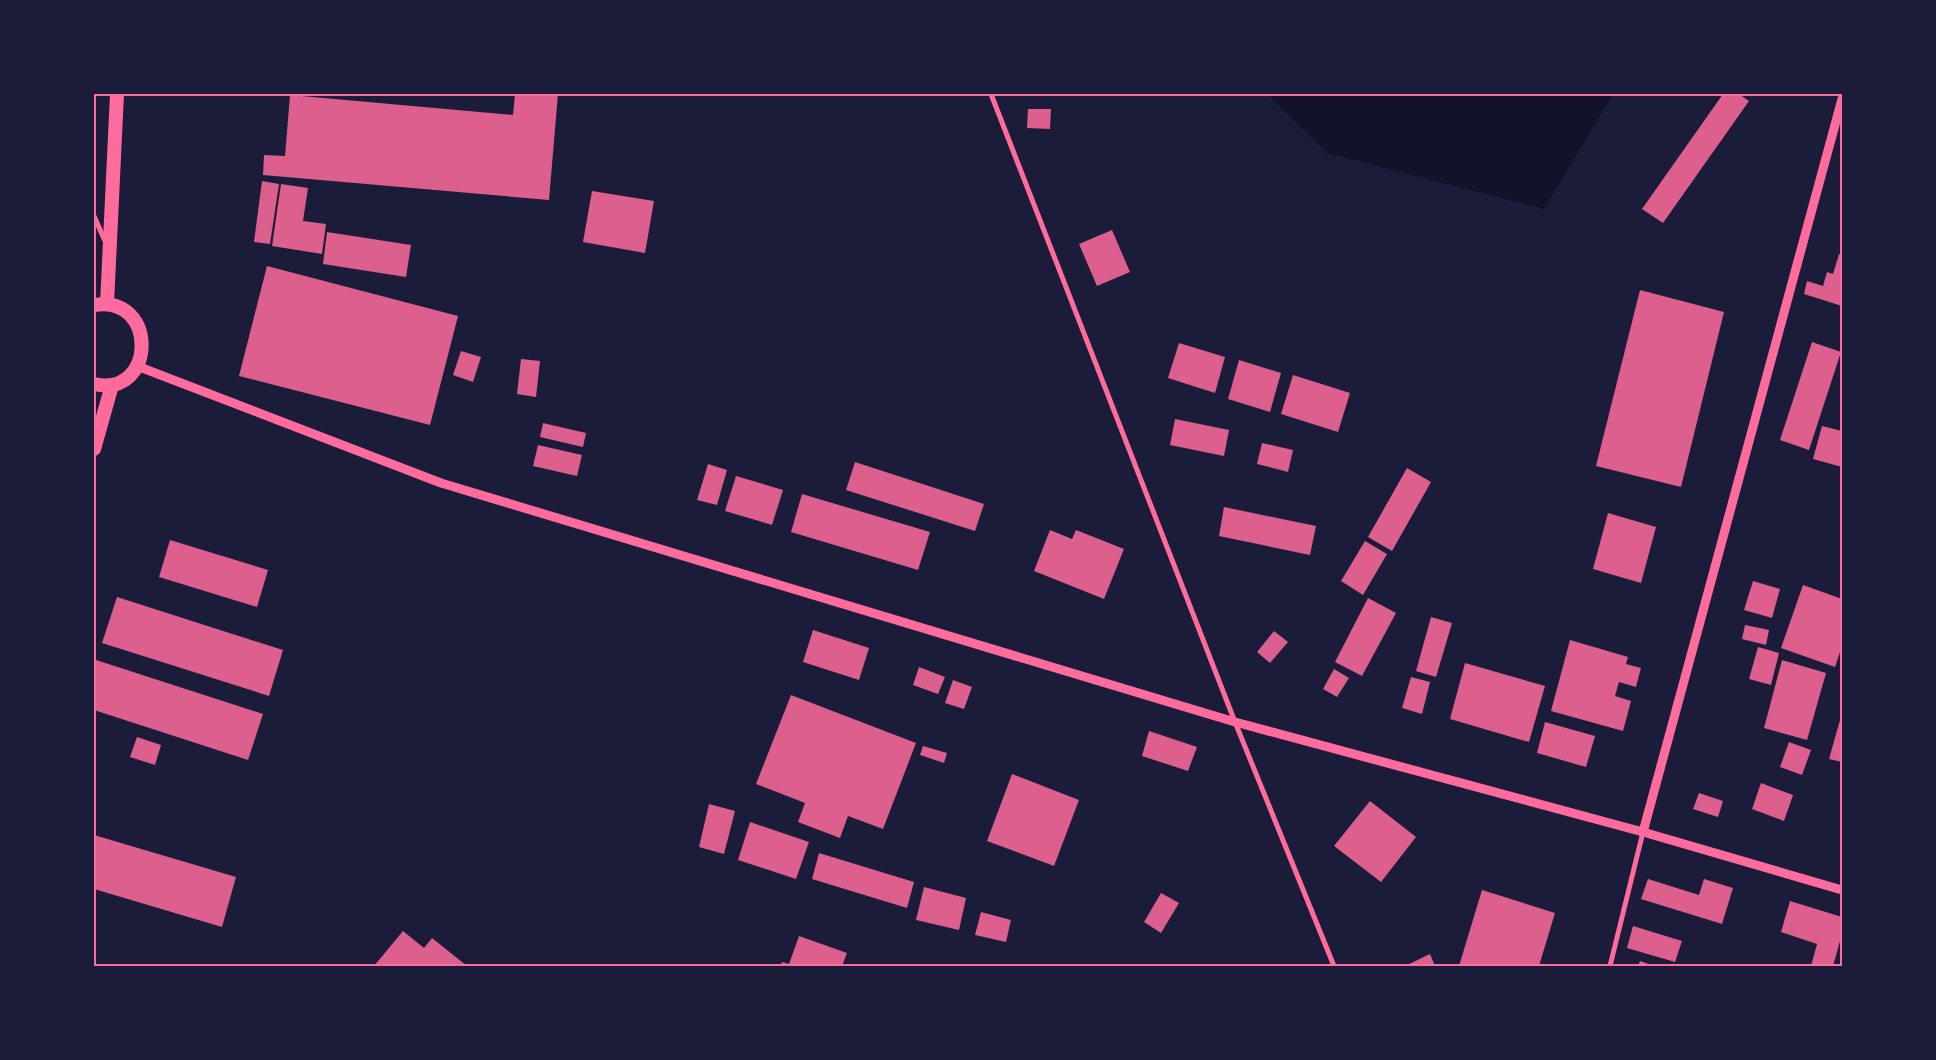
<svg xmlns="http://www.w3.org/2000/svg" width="1936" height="1060" viewBox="0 0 1936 1060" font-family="'Roboto Condensed',sans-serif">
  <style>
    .water { fill: #12122b }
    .building { fill: #dd5f8e }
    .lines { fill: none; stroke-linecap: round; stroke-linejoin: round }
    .minor { stroke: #ff6b9d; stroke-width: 5 }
    .tertiary { stroke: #ff6b9d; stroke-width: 9 }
    .trunk { stroke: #ff6b9d; stroke-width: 14 }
    .neatline { fill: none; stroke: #ff6b9d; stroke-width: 2 }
  </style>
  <rect width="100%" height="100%" fill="#1b1b3a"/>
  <polygon class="water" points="1267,94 1613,94 1544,209 1327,153"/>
  <g class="building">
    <polygon points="515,94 558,94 549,200 263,175 264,155 285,156 290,95 513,115"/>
    <polygon points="1723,94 1739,94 1749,101 1663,223 1642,209"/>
    <polygon points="1028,109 1051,109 1050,129 1027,128"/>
    <polygon points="262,181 279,184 270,244 254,242"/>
    <polygon points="281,184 308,188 303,221 326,224 322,254 272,246"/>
    <polygon points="592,191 654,201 645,253 583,242"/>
    <polygon points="1112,230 1130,272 1097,286 1079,244"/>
    <polygon points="327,232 411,245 406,277 323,264"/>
    <polygon points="1839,254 1842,255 1842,306 1804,294 1807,281 1823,286 1827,272 1833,274"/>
    <polygon points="267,266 458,316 430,425 239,376"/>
    <polygon points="1640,290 1724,312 1681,487 1596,466"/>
    <polygon points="1812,342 1841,352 1809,450 1780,440"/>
    <polygon points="1179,343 1225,357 1215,393 1168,378"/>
    <polygon points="461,351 481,357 473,382 453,375"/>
    <polygon points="521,359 540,361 536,397 517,394"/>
    <polygon points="1239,360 1281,373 1270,412 1228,399"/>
    <polygon points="1293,375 1350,393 1338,432 1281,414"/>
    <polygon points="1175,419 1229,430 1224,456 1170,445"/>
    <polygon points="543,423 586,433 583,447 540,437"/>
    <polygon points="1822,426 1842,431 1842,467 1813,459"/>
    <polygon points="1262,443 1293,450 1288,472 1257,464"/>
    <polygon points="538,445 582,455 577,476 533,466"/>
    <polygon points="855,462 984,504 975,531 846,490"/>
    <polygon points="708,464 727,470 717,505 697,500"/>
    <polygon points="1407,468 1431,482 1392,551 1368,537"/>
    <polygon points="736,476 783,490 772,525 725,511"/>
    <polygon points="802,494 930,532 918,570 791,532"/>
    <polygon points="1224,507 1316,526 1310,555 1219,536"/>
    <polygon points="1608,513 1656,527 1641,583 1593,569"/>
    <polygon points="1050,530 1072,539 1076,530 1124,549 1104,599 1034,571"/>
    <polygon points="170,540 268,570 257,607 159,577"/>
    <polygon points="1365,541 1387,554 1363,595 1341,581"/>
    <polygon points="1753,581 1780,589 1772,618 1744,610"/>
    <polygon points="1803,585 1842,599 1842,646 1835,667 1781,648"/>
    <polygon points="117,597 283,650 269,696 102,643"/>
    <polygon points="1368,598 1396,613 1362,676 1335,662"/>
    <polygon points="1431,617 1452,623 1436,677 1416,671"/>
    <polygon points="1745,625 1769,630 1766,645 1742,639"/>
    <polygon points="813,630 869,648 859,680 803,662"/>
    <polygon points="1274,631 1288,642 1270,663 1257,652"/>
    <polygon points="1570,640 1628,657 1626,664 1641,668 1636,687 1619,682 1615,696 1631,701 1623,731 1551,711"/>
    <polygon points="1758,647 1779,653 1771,685 1749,679"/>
    <polygon points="96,660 263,714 248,760 94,710 94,667"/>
    <polygon points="1782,660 1826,673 1807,740 1764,728"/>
    <polygon points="1465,663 1545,686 1529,742 1450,719"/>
    <polygon points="919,667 945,677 938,694 913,685"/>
    <polygon points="1334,669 1349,678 1337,697 1323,689"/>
    <polygon points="1411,677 1430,682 1422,714 1402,708"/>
    <polygon points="953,680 972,687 964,709 945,703"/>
    <polygon points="791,695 916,743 883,829 848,816 840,838 798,822 805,803 756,784"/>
    <polygon points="1842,713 1842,762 1829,759"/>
    <polygon points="1545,722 1595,736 1586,767 1537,753"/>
    <polygon points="1149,731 1197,747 1188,771 1142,756"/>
    <polygon points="137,737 161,745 155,765 130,757"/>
    <polygon points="1789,742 1811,750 1802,775 1780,767"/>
    <polygon points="923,746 947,753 944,763 920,755"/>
    <polygon points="1012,774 1079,800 1054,866 987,841"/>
    <polygon points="1761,783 1793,795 1784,821 1752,809"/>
    <polygon points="1699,793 1723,801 1718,817 1693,809"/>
    <polygon points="1370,801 1416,837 1381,882 1334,846"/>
    <polygon points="709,804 735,811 724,854 699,847"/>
    <polygon points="750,822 809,842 796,879 738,860"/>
    <polygon points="94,835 236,877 222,927 94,889"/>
    <polygon points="819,853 914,882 907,908 812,879"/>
    <polygon points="1648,879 1699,895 1704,879 1733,888 1722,924 1641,899"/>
    <polygon points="924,887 966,898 959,930 916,920"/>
    <polygon points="1482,890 1555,913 1539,966 1459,966"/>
    <polygon points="1161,893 1179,903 1161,933 1144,922"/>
    <polygon points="1790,901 1842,917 1842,934 1833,966 1811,966 1817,944 1781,932"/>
    <polygon points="981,912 1011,920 1006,942 975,935"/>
    <polygon points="1633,926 1682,941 1675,962 1627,948"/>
    <polygon points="403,931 424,948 432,938 467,966 374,966"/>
    <polygon points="799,936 847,953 842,966 780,966 782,962 789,964"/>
    <polygon points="1430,954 1435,966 1405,966"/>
    <polygon points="1640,961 1654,966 1638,966"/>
  </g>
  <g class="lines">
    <g class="minor">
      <polyline points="991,94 1235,722 1334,966"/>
      <polyline points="94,216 105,241"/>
      <polyline points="1610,966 1643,832"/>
    </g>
    <g class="tertiary">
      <polyline points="137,366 441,483 1235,722 1643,832 1842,890"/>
      <polyline points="1643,832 1842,99"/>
    </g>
    <g class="trunk">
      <polyline points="107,304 117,94"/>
      <path d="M94,305C159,294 156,399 94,384"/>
      <polyline points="94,449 112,385"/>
    </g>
  </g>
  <rect width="1936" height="1060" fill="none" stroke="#1b1b3a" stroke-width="190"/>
  <rect x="95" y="95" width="1746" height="870" class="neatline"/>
</svg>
